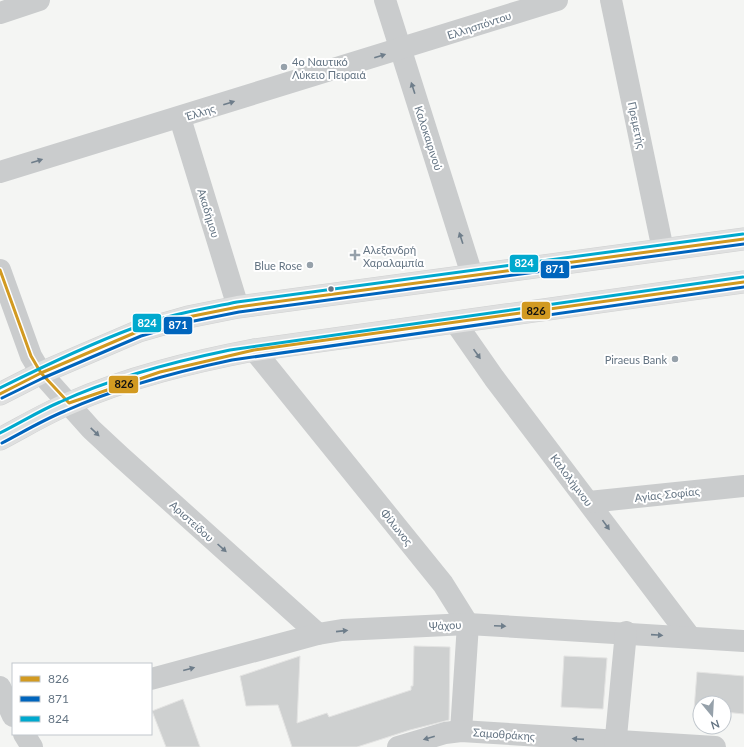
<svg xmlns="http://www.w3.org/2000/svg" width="744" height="747" viewBox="0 0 744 747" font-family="Lato,sans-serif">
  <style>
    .building { fill: #ced0d0; stroke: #e4e4e3 }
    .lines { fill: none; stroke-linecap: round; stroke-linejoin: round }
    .major-casing { stroke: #d0d1d1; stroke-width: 23 }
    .minor { stroke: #cacccd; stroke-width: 22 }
    .major { stroke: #dfe0e0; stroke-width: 22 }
    .bus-1-casing { stroke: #fff; stroke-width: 6 }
    .bus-2-casing { stroke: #fff; stroke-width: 6 }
    .bus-3-casing { stroke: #fff; stroke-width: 6 }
    .bus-1 { stroke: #d29a21; stroke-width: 3 }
    .bus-2 { stroke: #0065bd; stroke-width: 3 }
    .bus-3 { stroke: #00a9ce; stroke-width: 3 }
    .oneway { fill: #6e7d8a }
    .poi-dot { fill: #96a1aa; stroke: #fff; stroke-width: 1.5 }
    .bus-dot { fill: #647483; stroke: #fff; stroke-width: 1.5 }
    .labels { text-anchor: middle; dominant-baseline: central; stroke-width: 4; stroke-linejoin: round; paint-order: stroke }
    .street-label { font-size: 11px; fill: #647483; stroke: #fff }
    .poi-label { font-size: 11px; fill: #647483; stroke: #fff; text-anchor: start }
    .line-badge { stroke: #fff; stroke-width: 1.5 }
    .badge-label { font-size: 11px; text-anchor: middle; font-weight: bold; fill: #fff }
    .pale-badge-label { font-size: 11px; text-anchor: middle; font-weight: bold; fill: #111 }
  </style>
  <rect width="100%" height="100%" fill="#f4f5f3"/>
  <g class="building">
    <polygon points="414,646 450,647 449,720 410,730 357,747 292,747 278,705 246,706 240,676 300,656 297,723 327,713 329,717 411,690 411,686 413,686"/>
    <polygon points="564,656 607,658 603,709 561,707"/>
    <polygon points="697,672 744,676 744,714 724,712 724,703 700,703 700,711 694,710"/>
    <polygon points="183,699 200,747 166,747 152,711"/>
  </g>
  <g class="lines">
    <defs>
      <g id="major">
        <polyline points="0,394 41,373 139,331 188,317 238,307 744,239"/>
        <path d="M0,439C23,427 46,413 70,403C129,377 192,362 254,350L744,282"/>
      </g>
    </defs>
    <use href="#major" class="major-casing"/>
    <g class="minor">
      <polyline points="385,0 472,275"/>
      <polyline points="611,0 663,250"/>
      <polyline points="0,13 39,0"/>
      <polyline points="180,118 238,307"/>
      <polyline points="0,172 557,0"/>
      <polyline points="0,270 31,356 41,373 91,429 120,456 318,634"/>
      <polyline points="455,322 494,378 690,637"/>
      <polyline points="254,350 443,584 468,624 461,731"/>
      <polyline points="589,502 744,486"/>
      <polyline points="151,679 318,634 342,630 468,624 744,641"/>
      <polyline points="0,687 13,716"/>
      <polyline points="24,734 32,747"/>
      <polyline points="398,747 445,733 461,731 715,747"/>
      <polyline points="615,747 626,632"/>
    </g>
    <use href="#major" class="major"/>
    <defs>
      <g id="bus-1">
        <polyline points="0,270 31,356 41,373 69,403 160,372 254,350 744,282"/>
        <polyline points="0,394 41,373 139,331 188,317 238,307 744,239"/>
      </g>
      <g id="bus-2">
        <polyline points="2,398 43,378 141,336 189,322 239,312 744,244"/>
        <path d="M2,443C23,432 43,420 65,411C118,387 175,372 232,360L744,287"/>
      </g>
      <g id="bus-3">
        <path d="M0,388C44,366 90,344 136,327C169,314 204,309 237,302L743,234"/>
        <path d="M0,433C20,423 39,411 60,402C114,377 172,362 230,350L743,277"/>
      </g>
    </defs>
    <use href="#bus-1" class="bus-1-casing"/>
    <use href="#bus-2" class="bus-2-casing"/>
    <use href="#bus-3" class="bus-3-casing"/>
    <use href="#bus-1" class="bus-1"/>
    <use href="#bus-2" class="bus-2"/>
    <use href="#bus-3" class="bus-3"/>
  </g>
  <defs><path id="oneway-solid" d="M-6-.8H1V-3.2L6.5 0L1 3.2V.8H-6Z"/></defs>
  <g class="oneway">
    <use href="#oneway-solid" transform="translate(380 56) rotate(-17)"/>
    <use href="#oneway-solid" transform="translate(413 88) rotate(-108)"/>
    <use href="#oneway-solid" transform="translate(229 103) rotate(-17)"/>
    <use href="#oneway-solid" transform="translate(37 161) rotate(-17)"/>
    <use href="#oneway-solid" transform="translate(461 238) rotate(-108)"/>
    <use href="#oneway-solid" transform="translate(477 354) rotate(55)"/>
    <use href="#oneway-solid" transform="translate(95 432) rotate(44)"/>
    <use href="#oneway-solid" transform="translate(606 525) rotate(54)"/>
    <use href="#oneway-solid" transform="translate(222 548) rotate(42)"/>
    <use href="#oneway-solid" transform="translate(500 626) rotate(3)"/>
    <use href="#oneway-solid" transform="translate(342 631) rotate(-6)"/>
    <use href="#oneway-solid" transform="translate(657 635) rotate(4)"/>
    <use href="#oneway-solid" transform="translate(189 669) rotate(-15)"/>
    <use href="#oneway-solid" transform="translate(429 738) rotate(164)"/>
    <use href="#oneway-solid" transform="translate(578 739) rotate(-176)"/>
  </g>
  <g class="poi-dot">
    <circle cx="284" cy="67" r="4"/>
    <path d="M353 249h4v4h4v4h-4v4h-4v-4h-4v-4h4z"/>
    <circle cx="310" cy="265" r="4"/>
    <circle cx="675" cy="359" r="4"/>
  </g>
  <circle class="bus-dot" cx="331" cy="289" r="3.5"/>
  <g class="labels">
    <g class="street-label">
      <text transform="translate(479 25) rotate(-18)">Ελλησπόντου</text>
      <text transform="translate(200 112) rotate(-17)">Έλλης</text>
      <text transform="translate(637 125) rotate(78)">Πρεμετής</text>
      <text transform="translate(429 138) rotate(72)">Καλοκαιρινού</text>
      <text transform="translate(209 213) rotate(73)">Ακαδήμου</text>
      <text transform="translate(572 480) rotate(53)">Καλολήμνου</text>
      <text transform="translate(667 494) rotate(-6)">Αγίας Σοφίας</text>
      <text transform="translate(192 521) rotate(42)">Αριστείδου</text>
      <text transform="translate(397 527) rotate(51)">Φίλωνος</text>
      <text transform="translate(445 625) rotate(-3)">Ψάχου</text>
      <text transform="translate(504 734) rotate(4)">Σαμοθράκης</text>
    </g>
    <g class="poi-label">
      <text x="292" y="61">4ο Ναυτικό<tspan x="292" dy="13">Λύκειο Πειραιά</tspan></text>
      <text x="363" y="249">Αλεξανδρή<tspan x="363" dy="13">Χαραλαμπία</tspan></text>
      <text x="302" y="265" text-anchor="end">Blue Rose</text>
      <text x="667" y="359" text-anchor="end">Piraeus Bank</text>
    </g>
  </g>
  <g class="line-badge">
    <rect x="509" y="254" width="30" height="19" rx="4" fill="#00a9ce"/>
    <rect x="540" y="260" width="30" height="19" rx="4" fill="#0065bd"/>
    <rect x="521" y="301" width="30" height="19" rx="4" fill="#d29a21"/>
    <rect x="132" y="313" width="30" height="20" rx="4" fill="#00a9ce"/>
    <rect x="163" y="316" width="30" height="19" rx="4" fill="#0065bd"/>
    <rect x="108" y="375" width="31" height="19" rx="4" fill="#d29a21"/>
  </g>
  <g class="badge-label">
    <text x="524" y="267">824</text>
    <text x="555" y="273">871</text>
    <text x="147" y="327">824</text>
    <text x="178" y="329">871</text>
  </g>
  <g class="pale-badge-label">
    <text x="536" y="315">826</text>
    <text x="124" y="388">826</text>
  </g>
  <rect x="12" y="663" width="140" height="72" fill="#ffffff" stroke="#c1c7cd"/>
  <rect x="20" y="676" width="20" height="6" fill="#d29a21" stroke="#c1c7cd"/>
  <text x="48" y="683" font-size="12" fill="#647483">826</text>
  <rect x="20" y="696" width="20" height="6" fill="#0065bd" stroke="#c1c7cd"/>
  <text x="48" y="703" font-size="12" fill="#647483">871</text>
  <rect x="20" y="716" width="20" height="6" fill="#00a9ce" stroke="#c1c7cd"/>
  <text x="48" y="723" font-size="12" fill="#647483">824</text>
  <g transform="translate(712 715) rotate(162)"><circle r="19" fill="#ffffff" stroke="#c1c7cd"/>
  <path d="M0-3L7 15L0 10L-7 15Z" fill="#96a1aa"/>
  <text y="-6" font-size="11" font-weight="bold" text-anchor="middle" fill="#647483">N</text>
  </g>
</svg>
